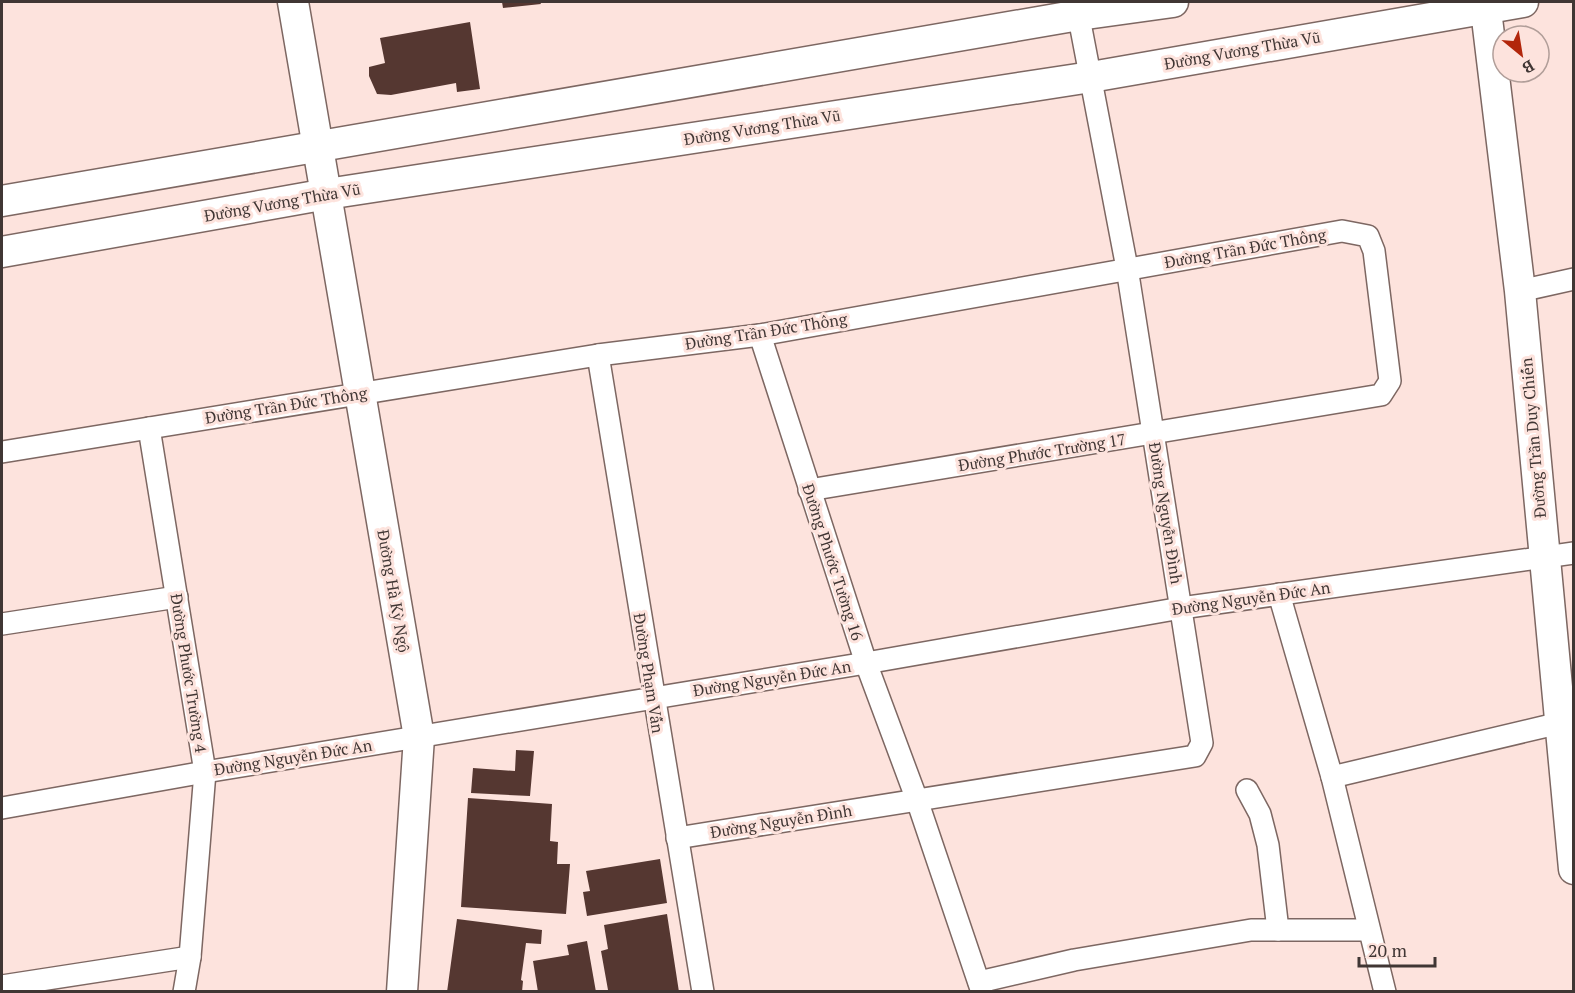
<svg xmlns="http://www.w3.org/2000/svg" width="1575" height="993" viewBox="0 0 1575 993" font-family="'PT Serif',serif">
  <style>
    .building { fill: #553731 }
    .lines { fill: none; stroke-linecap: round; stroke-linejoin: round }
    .street-casing { stroke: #7d6762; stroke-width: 24 }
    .secondary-casing { stroke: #7d6762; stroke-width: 33 }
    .street { stroke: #fff; stroke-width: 21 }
    .secondary { stroke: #fff; stroke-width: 30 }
    .labels { text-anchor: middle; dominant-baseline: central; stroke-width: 6; stroke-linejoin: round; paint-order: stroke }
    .street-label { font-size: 16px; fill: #403634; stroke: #fde3dd }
  </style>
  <rect width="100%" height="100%" fill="#fde3dd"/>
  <g class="building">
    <polygon points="502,2 540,2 541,4 503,8"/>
    <polygon points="470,22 480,89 457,92 456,83 391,95 377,94 369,76 369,67 385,63 380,38"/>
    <polygon points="516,750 534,751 530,796 471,793 473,768 515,771"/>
    <polygon points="468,798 552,804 550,841 558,842 557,864 570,864 566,914 461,907"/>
    <polygon points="660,859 667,903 587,916 583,892 590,891 586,871"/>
    <polygon points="667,914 679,992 608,990 601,951 608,949 604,925"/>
    <polygon points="457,919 542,930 541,944 526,943 521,980 523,981 522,992 447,992"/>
    <polygon points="587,941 596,992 538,992 533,961 569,955 567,945"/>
  </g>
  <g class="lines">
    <defs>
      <g id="street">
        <polyline points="1520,291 1574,279"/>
        <polyline points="760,335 866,663 917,800 982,992"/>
        <polyline points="598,355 703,992"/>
        <polyline points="149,428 205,772 190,957 184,992"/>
        <polyline points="2,452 598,355 760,335 1342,231 1368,236 1374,251 1390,381 1381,395 809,490"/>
        <polyline points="1279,594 1332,777 1385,992"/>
        <polyline points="2,624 177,597"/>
        <polyline points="1332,777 1560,723"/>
        <polyline points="1247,790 1260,814 1268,845 1278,930"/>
        <polyline points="2,808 205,772 866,663 1181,608 1574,553"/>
        <polyline points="677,838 1195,756 1202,743 1127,268 1076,2"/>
        <polyline points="979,982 1074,960 1251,930 1369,930"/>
        <polyline points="2,986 190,957"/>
      </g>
      <g id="secondary">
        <polyline points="293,2 419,737 402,992"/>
        <polyline points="1485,2 1520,291 1574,869"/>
        <polyline points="2,201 1079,15 1173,2"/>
        <polyline points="2,252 327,194 1091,77 1523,2"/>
      </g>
    </defs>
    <use href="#street" class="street-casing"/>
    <use href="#secondary" class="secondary-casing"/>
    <use href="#street" class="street"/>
    <use href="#secondary" class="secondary"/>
  </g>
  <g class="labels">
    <g class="street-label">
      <text transform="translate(1242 50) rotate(-10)">Đường Vương Thừa Vũ</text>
      <text transform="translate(762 127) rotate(-9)">Đường Vương Thừa Vũ</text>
      <text transform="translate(282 202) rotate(-10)">Đường Vương Thừa Vũ</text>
      <text transform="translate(1245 248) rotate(-10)">Đường Trần Đức Thông</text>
      <text transform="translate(766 331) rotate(-9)">Đường Trần Đức Thông</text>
      <text transform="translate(286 405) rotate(-9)">Đường Trần Đức Thông</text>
      <text transform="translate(1533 438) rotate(-95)">Đường Trần Duy Chiến</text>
      <text transform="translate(1042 452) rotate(-9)">Đường Phước Trường 17</text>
      <text transform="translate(1166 513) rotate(81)">Đường Nguyễn Đình</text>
      <text transform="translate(833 562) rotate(72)">Đường Phước Tường 16</text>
      <text transform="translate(394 591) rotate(80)">Đường Hà Kỳ Ngộ</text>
      <text transform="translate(1251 598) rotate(-8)">Đường Nguyễn Đức An</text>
      <text transform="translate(189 673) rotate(81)">Đường Phước Trường 4</text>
      <text transform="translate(649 673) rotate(81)">Đường Phạm Vấn</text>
      <text transform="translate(772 678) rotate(-9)">Đường Nguyễn Đức An</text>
      <text transform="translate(293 757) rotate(-9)">Đường Nguyễn Đức An</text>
      <text transform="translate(781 821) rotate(-9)">Đường Nguyễn Đình</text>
    </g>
  </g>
  <rect width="1575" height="993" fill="none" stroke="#403634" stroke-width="6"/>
  <g transform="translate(1521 54) rotate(150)"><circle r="28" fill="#fde3dd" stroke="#b19e99" stroke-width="1.5"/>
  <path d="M0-4.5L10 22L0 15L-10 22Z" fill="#b2260b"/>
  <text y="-9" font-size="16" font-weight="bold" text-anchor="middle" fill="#403634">B</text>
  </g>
  <path d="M1359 957v9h76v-9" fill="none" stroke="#403634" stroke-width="3"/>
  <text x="1368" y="957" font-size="18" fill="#403634" stroke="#fde3dd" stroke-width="4.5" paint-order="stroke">20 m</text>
</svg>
